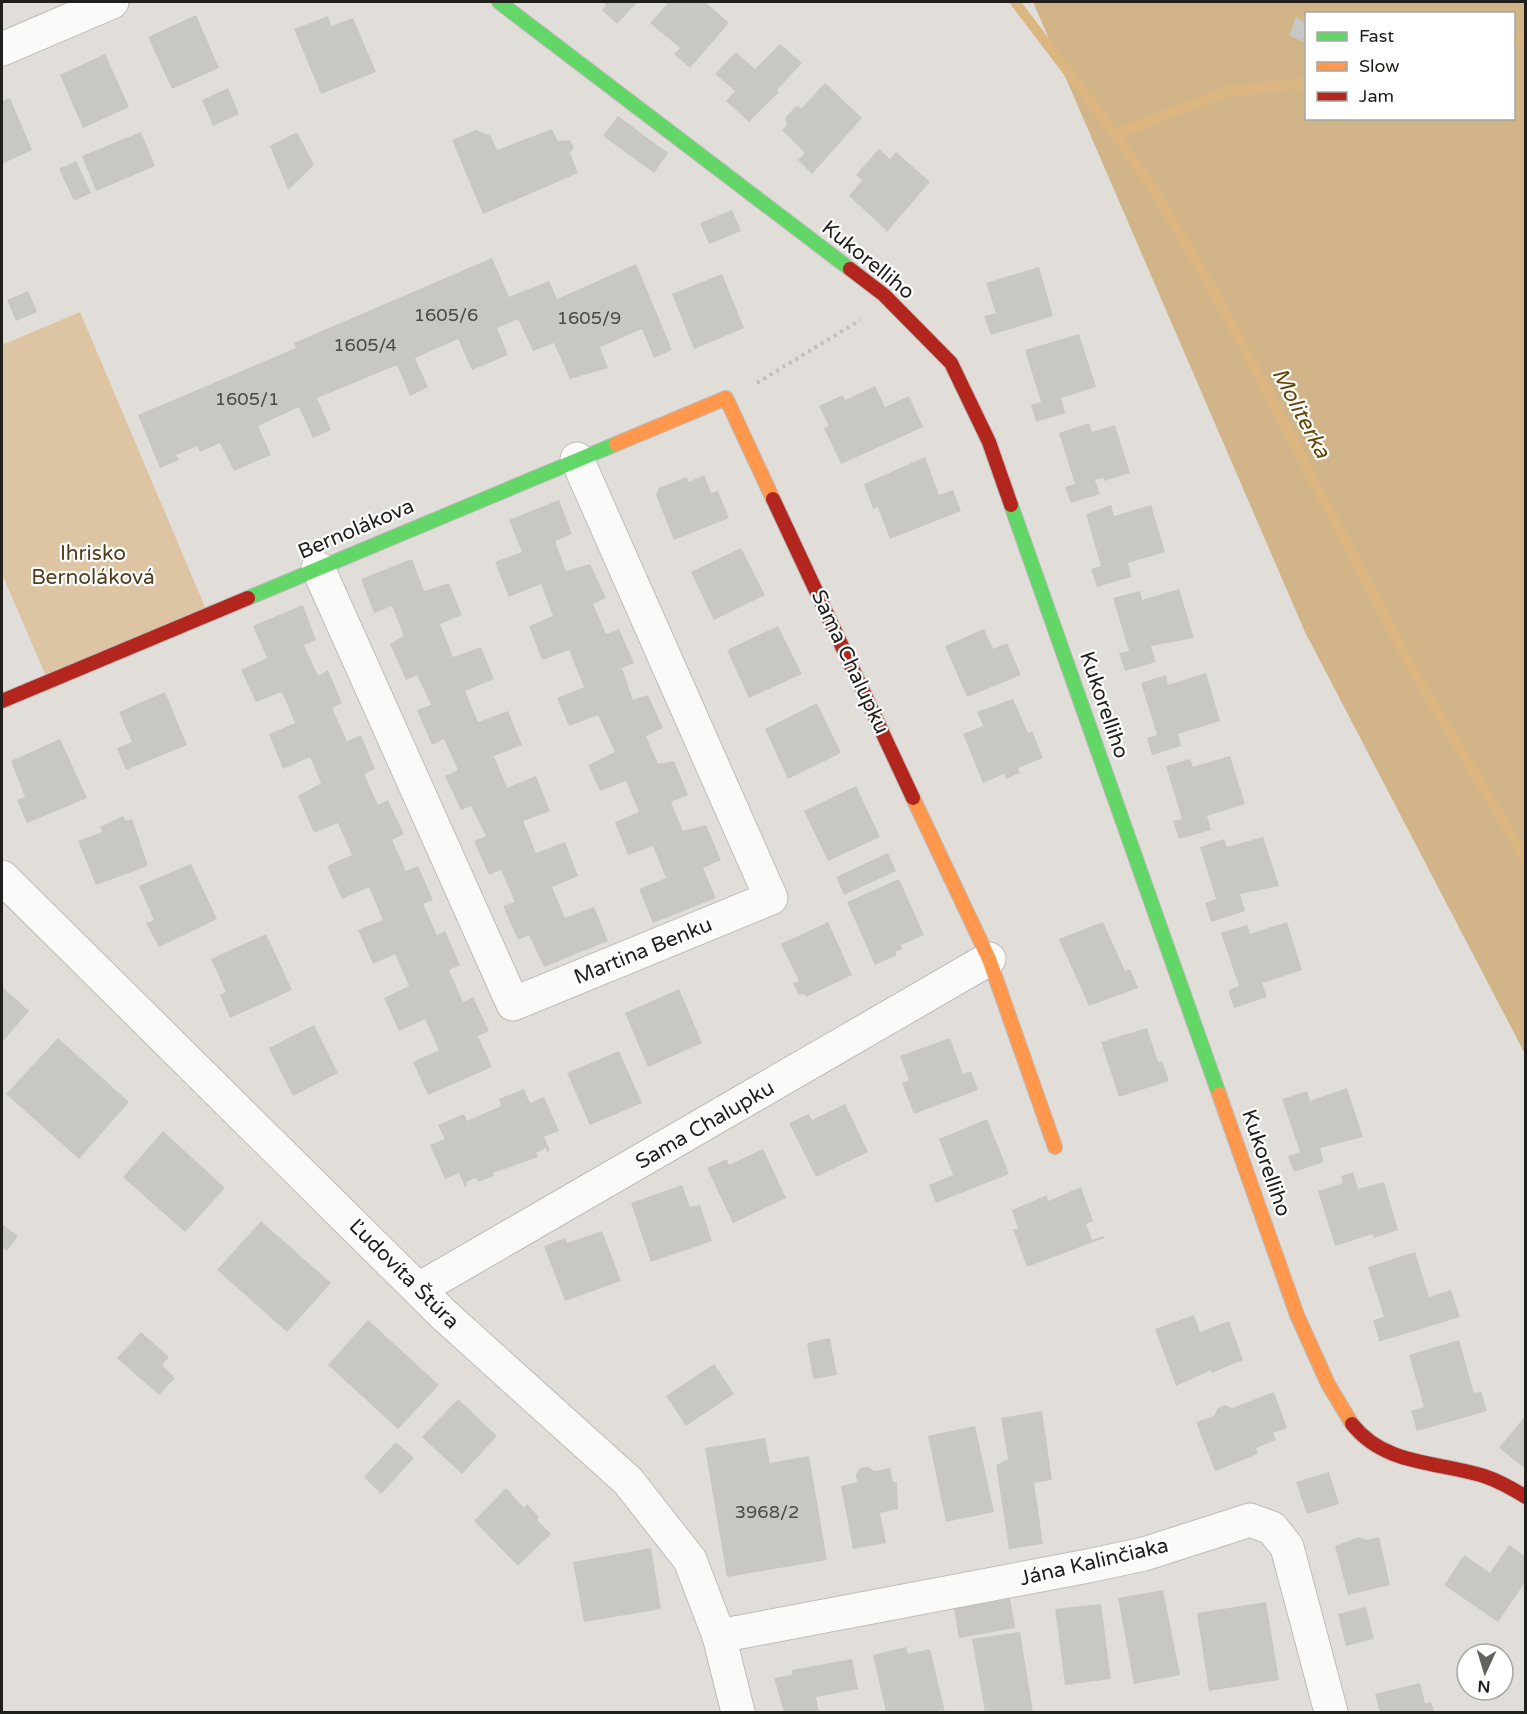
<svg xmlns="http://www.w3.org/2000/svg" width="1527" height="1714" viewBox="0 0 1527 1714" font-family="'Varela Round',sans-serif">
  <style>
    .green { fill: #ddc5a4 }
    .forest { fill: #d1b487; fill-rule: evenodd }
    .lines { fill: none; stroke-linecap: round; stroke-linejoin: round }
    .stream { stroke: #dcb680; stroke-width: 10 }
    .building { fill: #c9c7c4 }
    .street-casing { stroke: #bebbb9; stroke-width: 35 }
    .fast-casing { stroke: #bebbb9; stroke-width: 16 }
    .slow-casing { stroke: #bebbb9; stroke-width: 16 }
    .jam-casing { stroke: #bebbb9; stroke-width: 16 }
    .path { stroke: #c0bfbe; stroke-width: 4; stroke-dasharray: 3 4.5; stroke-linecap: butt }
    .street { stroke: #fafaf9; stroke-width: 33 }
    .fast { stroke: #63d668; stroke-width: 14 }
    .slow { stroke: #ff974d; stroke-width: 14 }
    .jam { stroke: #b3261e; stroke-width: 14 }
    .labels { text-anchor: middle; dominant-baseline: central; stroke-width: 4.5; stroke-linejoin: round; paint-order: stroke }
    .number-label { font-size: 18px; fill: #4b4946 }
    .street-label { font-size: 21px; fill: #211f1c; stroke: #fff }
    .park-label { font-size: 21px; fill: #543d1d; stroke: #fff }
    .water-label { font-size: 22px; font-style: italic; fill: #664303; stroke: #fff }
  </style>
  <rect width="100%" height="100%" fill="#e1deda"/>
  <polygon class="green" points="80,312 208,614 48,681 2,574 2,345"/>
  <path class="forest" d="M1033,2H1525V1054L1305,632ZM1306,14H1514V118H1306Z"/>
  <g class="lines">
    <g class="stream">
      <polyline points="1015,2 1115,134 1153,188 1223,308 1413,670 1526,860"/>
      <polyline points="1514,41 1526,38"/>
      <polyline points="1115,134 1226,92 1306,83"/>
    </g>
  </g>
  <g class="building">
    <polygon points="603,2 637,2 617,24 602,10 606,5"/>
    <polygon points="669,2 705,2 729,23 690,68 674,54 680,48 650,23"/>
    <polygon points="196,15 219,68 172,89 148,37"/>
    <polygon points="328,16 331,26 353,18 376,72 321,94 294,29"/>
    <polygon points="1296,17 1306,23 1303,42 1289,35"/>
    <polygon points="780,44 802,63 777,90 779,92 749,122 726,101 735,91 715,74 736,52 755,69"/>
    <polygon points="105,54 129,107 83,128 60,75"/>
    <polygon points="825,83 862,118 812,174 798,160 805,153 782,130 787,125 785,118 796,106 802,108"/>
    <polygon points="228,88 239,114 213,126 202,100"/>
    <polygon points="10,98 32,150 2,164 2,101"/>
    <polygon points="618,116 668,153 654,173 603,136"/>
    <polygon points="552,129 558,141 570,140 574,148 570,153 578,173 483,214 452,140 476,130 491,136 497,150"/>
    <polygon points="141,132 155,166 96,191 82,156"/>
    <polygon points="297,132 314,165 288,190 270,146"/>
    <polygon points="879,149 890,159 896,152 930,182 885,234 886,230 849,196 862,180 856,175"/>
    <polygon points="76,161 91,193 74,201 59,169"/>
    <polygon points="732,210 741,231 709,244 700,223"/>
    <polygon points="492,258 509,297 549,281 557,299 636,264 672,350 654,358 642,329 600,347 608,368 570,379 554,343 533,351 518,319 497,328 508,355 472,370 458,339 415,358 428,387 410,396 397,365 317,398 331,430 313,438 299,407 258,426 271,455 234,471 220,443 200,452 197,446 176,455 179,460 160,468 138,415 296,348 294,343"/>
    <polygon points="1039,267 1053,316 991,335 984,316 996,313 986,283"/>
    <polygon points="722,274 744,328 694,349 672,294"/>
    <polygon points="28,291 37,312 16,321 7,300"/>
    <polygon points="1079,334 1096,387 1061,398 1065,413 1036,422 1031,405 1041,402 1025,350"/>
    <polygon points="875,386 885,407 909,396 923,427 841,464 824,428 829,426 819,406 843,395 845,400"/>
    <polygon points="1089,423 1092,432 1115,425 1130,473 1104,481 1104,478 1095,480 1100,494 1071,503 1065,487 1075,484 1059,433"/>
    <polygon points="925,457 939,495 953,490 961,511 890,539 878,507 873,509 864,484"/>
    <polygon points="704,475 711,493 718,491 729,518 674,540 656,495 659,488 687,477 689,482"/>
    <polygon points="559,500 572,534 555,541 566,571 590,564 606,598 593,604 606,634 619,629 634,663 622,668 633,700 648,695 663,728 646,736 658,764 674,761 688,795 671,802 683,831 706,825 721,860 703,868 716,898 653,923 639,889 666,878 653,846 628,855 615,822 639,812 626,781 600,791 588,765 615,752 598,715 569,726 557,698 584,687 569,650 542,660 529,626 553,616 541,584 509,597 495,562 522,552 509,520"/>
    <polygon points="1111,505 1114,516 1151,505 1165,552 1128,563 1131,577 1097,587 1091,569 1101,566 1086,514"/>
    <polygon points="741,548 765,595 714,620 691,572"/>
    <polygon points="412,559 424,591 449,583 462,615 440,624 453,657 481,647 494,679 465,691 478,722 508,711 522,745 494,756 507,788 536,776 550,811 523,821 536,853 565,842 578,876 552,887 565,918 594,907 608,941 544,967 529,935 518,940 503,906 515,902 501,870 489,875 474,841 486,836 471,806 461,810 445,776 458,770 444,739 432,745 417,710 431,705 417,675 406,680 390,644 404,636 392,606 374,613 361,579"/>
    <polygon points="1179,589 1194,638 1151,646 1156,662 1125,671 1119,653 1129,651 1113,598 1140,591 1142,600"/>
    <polygon points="303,605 316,640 304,645 318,676 328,670 342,703 332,708 347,741 361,735 375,769 364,774 378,805 388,800 404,834 392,840 406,871 418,866 433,900 423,904 437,935 445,931 460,965 449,970 463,1002 473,997 489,1031 478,1036 492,1067 428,1095 413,1062 439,1050 425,1019 399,1031 384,998 409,986 395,954 373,964 358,930 383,920 369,887 342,899 327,866 352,855 338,823 314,833 298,796 321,783 310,757 283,769 269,734 295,723 282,692 256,702 241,670 267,658 253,626"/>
    <polygon points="778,626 802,674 749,698 727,650"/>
    <polygon points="984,629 993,649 1007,643 1021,675 967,697 945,646"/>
    <polygon points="1206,673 1220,721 1178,734 1181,746 1152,755 1147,738 1157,735 1141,683 1166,675 1168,685"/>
    <polygon points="165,692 187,745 126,770 117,748 132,742 119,712"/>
    <polygon points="1013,699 1028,733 1032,731 1043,758 1018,768 1020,773 1006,779 1004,774 983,783 963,734 983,726 977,712"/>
    <polygon points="817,703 841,753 788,779 765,729"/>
    <polygon points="60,739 87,798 27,823 17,800 25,797 11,761"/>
    <polygon points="1230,756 1245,804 1207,816 1211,830 1179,839 1173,821 1182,819 1166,766 1190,759 1193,767"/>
    <polygon points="856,786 880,837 828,861 804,811"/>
    <polygon points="123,816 126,821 132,819 148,866 96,885 78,841 102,832 100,827"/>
    <polygon points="1263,837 1279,886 1240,894 1245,911 1211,922 1205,903 1216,899 1200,847 1224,839 1227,847"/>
    <polygon points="888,853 896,871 844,895 836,877"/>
    <polygon points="191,864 217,919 159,947 146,923 154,920 139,886"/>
    <polygon points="899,879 924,935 901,945 902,949 895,952 897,955 875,965 847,902"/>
    <polygon points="828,922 852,975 806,997 804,994 799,995 793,983 799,981 781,944"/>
    <polygon points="1103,922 1125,971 1130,969 1138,988 1089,1006 1059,939"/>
    <polygon points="1287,922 1302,970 1262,983 1267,997 1234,1008 1228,990 1239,986 1221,933 1247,925 1250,934"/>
    <polygon points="266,934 292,990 230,1018 220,995 226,992 211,959"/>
    <polygon points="2,987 29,1011 2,1042"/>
    <polygon points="679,989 702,1043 648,1067 625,1013"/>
    <polygon points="314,1025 338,1073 293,1096 269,1048"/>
    <polygon points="1147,1028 1158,1062 1162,1061 1169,1081 1119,1097 1101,1042"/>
    <polygon points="58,1038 129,1102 79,1159 6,1094"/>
    <polygon points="950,1038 963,1074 971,1071 978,1090 914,1114 902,1083 909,1080 900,1056"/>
    <polygon points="619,1051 642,1103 590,1125 567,1073"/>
    <polygon points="1347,1088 1363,1137 1320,1148 1324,1162 1294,1172 1288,1156 1300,1152 1282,1099 1307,1091 1310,1101"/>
    <polygon points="524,1089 530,1103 544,1097 559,1131 544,1137 550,1150 547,1152 546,1148 536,1153 538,1157 493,1173 494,1176 478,1182 476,1178 466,1182 467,1186 465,1187 459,1173 445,1179 430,1145 445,1139 438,1125 464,1114 467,1121 501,1106 499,1099"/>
    <polygon points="845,1104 868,1152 816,1177 789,1123 809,1114 812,1120"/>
    <polygon points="987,1119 1009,1174 936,1203 929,1185 953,1175 939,1139"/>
    <polygon points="163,1131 225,1188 185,1232 123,1177"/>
    <polygon points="763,1149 786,1198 733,1223 707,1168 727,1159 729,1165"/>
    <polygon points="1353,1172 1358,1189 1384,1182 1398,1230 1374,1238 1373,1234 1335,1246 1318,1191 1343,1183 1341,1176"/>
    <polygon points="682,1185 690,1207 700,1205 712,1241 651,1262 631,1203"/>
    <polygon points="1081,1187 1093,1221 1086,1224 1092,1240 1104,1236 1104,1238 1027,1267 1013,1229 1018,1229 1012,1210 1047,1195 1048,1201"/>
    <polygon points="261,1221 331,1283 287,1332 217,1270"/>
    <polygon points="2,1224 18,1236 7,1251 2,1247"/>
    <polygon points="602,1231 621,1281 565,1301 544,1246 565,1238 567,1243"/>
    <polygon points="1415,1252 1429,1297 1451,1290 1460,1317 1378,1342 1379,1339 1373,1320 1384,1317 1368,1267"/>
    <polygon points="1194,1315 1200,1332 1229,1321 1243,1360 1212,1373 1211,1370 1176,1386 1155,1329"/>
    <polygon points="368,1320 439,1385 398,1429 328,1365"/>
    <polygon points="141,1332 169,1357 162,1365 175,1378 159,1395 117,1358"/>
    <polygon points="830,1338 837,1375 813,1379 807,1343"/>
    <polygon points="1459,1340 1474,1393 1481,1391 1487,1411 1417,1431 1411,1411 1424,1407 1409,1355"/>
    <polygon points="714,1364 734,1394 686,1426 666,1396"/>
    <polygon points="1274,1392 1287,1428 1273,1433 1276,1440 1256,1448 1258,1454 1215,1471 1196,1422 1214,1416 1218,1408 1225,1405 1232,1408"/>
    <polygon points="458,1399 497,1436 462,1474 422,1437"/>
    <polygon points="1042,1411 1052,1480 1034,1483 1043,1544 1009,1549 996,1465 1008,1459 1001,1418"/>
    <polygon points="1526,1415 1526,1469 1499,1448"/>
    <polygon points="975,1426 994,1512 946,1522 928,1436"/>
    <polygon points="765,1438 770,1463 809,1456 827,1560 727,1577 705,1448"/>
    <polygon points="396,1442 414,1458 381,1494 364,1477"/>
    <polygon points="868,1467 874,1471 890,1468 893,1482 897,1482 898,1509 880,1513 886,1543 853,1549 841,1486 857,1482 856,1475 860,1468"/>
    <polygon points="1329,1472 1339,1504 1307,1514 1296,1482"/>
    <polygon points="506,1488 524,1508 527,1504 539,1517 537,1520 551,1534 518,1566 474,1521"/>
    <polygon points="1359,1537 1366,1540 1379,1537 1390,1585 1348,1595 1335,1546"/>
    <polygon points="1509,1545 1526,1557 1526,1581 1498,1622 1444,1585 1464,1555 1490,1573"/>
    <polygon points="651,1548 661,1609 584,1622 573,1562"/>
    <polygon points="1163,1590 1180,1675 1134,1684 1118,1598"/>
    <polygon points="1010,1598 1015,1628 959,1638 954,1609"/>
    <polygon points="1266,1602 1279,1680 1209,1691 1197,1613"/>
    <polygon points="1101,1604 1111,1679 1065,1685 1055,1609"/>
    <polygon points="1366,1607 1374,1639 1346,1646 1338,1614"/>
    <polygon points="1020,1632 1033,1712 985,1712 972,1639"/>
    <polygon points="906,1647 908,1654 930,1649 945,1712 886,1712 873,1655"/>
    <polygon points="852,1659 858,1689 816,1697 819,1712 784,1712 774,1678 792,1675 792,1670"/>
    <polygon points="1420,1683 1425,1703 1431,1702 1434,1712 1380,1712 1375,1694"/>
  </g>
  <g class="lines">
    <defs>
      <g id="street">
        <polyline points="2,49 112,2"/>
        <polyline points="318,568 513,1004 771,898 577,459"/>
        <polyline points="2,877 443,1314 628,1481 690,1560 719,1636 738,1712"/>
        <polyline points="419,1289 989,959"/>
        <polyline points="719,1636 1088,1566 1144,1554 1250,1520 1272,1528 1287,1547 1331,1712"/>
      </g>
      <g id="fast">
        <polyline points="499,2 850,269"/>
        <polyline points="1011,505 1219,1094"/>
        <polyline points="248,598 616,444"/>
      </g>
      <g id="slow">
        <polyline points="616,444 726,398 773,499"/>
        <polyline points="913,798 989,959 1055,1147"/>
        <polyline points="1219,1094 1297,1315 1328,1384 1352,1424"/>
      </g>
      <g id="jam">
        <polyline points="850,269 884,295 951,363 989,442 1011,505"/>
        <polyline points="773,499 913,798"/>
        <polyline points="2,701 248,598"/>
        <path d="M1352,1424C1385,1466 1437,1461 1484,1476C1499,1481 1513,1489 1526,1497"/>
      </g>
    </defs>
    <use href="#street" class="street-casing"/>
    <use href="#fast" class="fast-casing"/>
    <use href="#slow" class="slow-casing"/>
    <use href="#jam" class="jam-casing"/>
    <polyline class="path" points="757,383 860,320"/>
    <use href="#street" class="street"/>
    <use href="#fast" class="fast"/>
    <use href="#slow" class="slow"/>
    <use href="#jam" class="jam"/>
  </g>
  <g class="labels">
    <g class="number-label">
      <text x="446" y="315">1605/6</text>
      <text x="589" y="318">1605/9</text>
      <text x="365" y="345">1605/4</text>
      <text x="247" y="399">1605/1</text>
      <text x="767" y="1512">3968/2</text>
    </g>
    <g class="street-label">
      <text transform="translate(868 260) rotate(39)">Kukorelliho</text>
      <text transform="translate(356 529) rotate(-23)">Bernolákova</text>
      <text transform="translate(850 662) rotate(65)">Sama Chalupku</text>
      <text transform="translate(1104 705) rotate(71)">Kukorelliho</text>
      <text transform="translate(643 951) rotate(-22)">Martina Benku</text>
      <text transform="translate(705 1125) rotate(-30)">Sama Chalupku</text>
      <text transform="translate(1266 1163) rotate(71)">Kukorelliho</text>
      <text transform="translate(404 1274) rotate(45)">Ľudovíta Štúra</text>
      <text transform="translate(1094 1562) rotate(-13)">Jána Kalinčiaka</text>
    </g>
    <g class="park-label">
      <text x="93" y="553">Ihrisko<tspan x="93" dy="24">Bernoláková</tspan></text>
    </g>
    <g class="water-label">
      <text transform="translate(1301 413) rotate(62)">Moliterka</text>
    </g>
  </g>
  <rect width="1527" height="1714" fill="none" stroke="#211f1c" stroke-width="6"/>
  <rect x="1305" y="12" width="210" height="108" fill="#ffffff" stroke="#a6a5a4" stroke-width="1.5"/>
  <rect x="1317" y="32" width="30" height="9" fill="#63d668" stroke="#a6a5a4" stroke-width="1.5"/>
  <text x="1359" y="42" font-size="18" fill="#211f1c">Fast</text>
  <rect x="1317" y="62" width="30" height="9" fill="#ff974d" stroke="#a6a5a4" stroke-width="1.5"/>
  <text x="1359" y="72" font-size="18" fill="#211f1c">Slow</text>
  <rect x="1317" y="92" width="30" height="9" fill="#b3261e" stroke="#a6a5a4" stroke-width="1.5"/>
  <text x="1359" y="102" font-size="18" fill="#211f1c">Jam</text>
  <g transform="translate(1485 1672) rotate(184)"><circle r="28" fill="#ffffff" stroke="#a6a5a4" stroke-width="1.5"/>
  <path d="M0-4.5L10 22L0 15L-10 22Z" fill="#64625e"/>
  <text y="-9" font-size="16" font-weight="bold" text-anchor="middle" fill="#211f1c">N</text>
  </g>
</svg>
